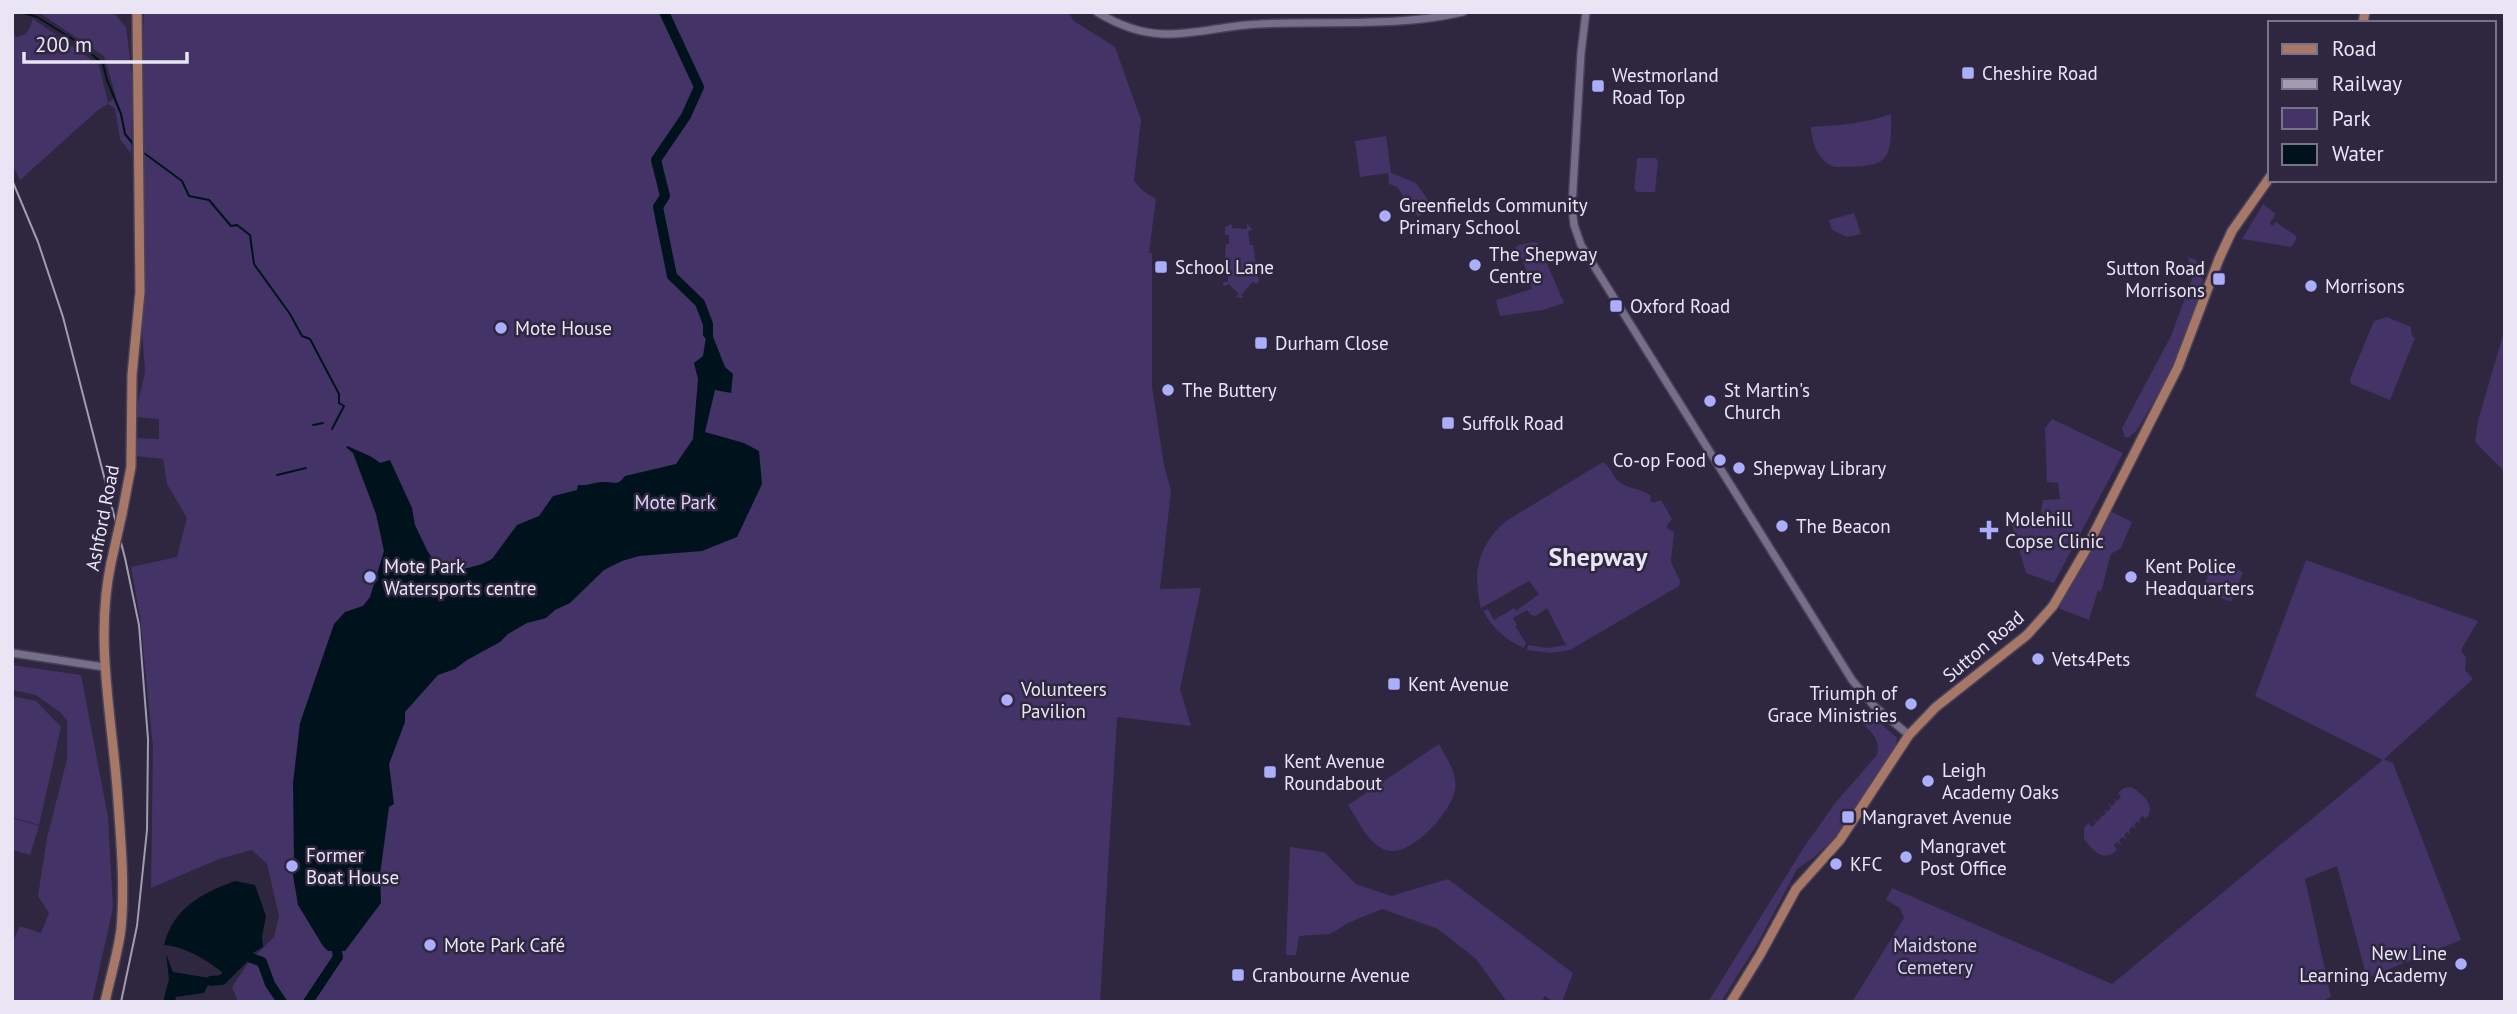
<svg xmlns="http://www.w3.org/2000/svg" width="2517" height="1014" viewBox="0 0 2517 1014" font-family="'PT Sans',sans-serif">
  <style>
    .green { fill: #433366 }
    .water { fill: #00131d }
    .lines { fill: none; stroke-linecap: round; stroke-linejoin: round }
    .stream { stroke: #00131d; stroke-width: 2 }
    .river { stroke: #00131d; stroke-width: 10 }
    .tertiary-casing { stroke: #494257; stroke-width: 10 }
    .primary-casing { stroke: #494257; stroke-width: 12 }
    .tertiary { stroke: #756f8b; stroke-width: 7 }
    .primary { stroke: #a77767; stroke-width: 9 }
    .rail { stroke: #a19caf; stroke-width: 2 }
    .primary-bridge-casing { stroke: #494257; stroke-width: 12; stroke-linecap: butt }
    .primary-bridge { stroke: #a77767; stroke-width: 9 }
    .poi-dot { fill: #abaffb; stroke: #2e273f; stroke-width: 2.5 }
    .labels { text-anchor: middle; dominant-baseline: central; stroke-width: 5; stroke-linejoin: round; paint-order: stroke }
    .poi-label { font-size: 19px; fill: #e9e5f5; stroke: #2e273f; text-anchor: start }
    .park-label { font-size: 19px; fill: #dad2f5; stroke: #2e273f }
    .street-label { font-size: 19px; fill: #e9e5f5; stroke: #2e273f }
    .district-label { font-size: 26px; font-weight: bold; fill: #e9e5f5; stroke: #2e273f }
  </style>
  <rect width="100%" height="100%" fill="#2e273f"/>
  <g class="green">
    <path d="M38,12H113L126,27L133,85L131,154L120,139L115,109L108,104L98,110L20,180L12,164V32L16,37C28,36 29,29 33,19L99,65L108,103L116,97L104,56Z"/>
    <polygon points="144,12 1068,12 1074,21 1115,47 1141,120 1134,181 1143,191 1156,199 1149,252 1145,252 1152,253 1152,386 1164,465 1171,491 1160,589 1201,588 1180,689 1191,726 1117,717 1100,1002 238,1002 232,987 249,962 274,937 279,916 267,864 252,850 219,859 151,888 153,747 140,617 131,567 177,557 187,518 167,484 163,459 136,456 136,438 159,439 159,419 135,417 145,372 141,317 144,178 140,103"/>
    <path d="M1891,114C1892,166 1887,166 1835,167C1819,163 1811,142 1811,127C1841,125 1862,124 1891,114Z"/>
    <polygon points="1386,136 1391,173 1416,183 1433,207 1418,217 1397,187 1389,184 1388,173 1360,177 1355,141"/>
    <polygon points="1637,158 1656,158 1658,161 1655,192 1637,192 1634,189"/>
    <polygon points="2263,204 2276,214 2270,223 2272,226 2276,222 2296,236 2296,240 2291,247 2242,239"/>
    <polygon points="1854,213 1861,234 1847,237 1832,230 1829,220"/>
    <polygon points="1232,224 1232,228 1247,229 1247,224 1253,230 1248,231 1250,245 1253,245 1259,282 1257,284 1253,282 1241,295 1244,298 1236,297 1239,294 1229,284 1225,286 1223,285 1223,282 1228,282 1228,273 1224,273 1226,244 1229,244 1229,235 1225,235 1225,227"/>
    <polygon points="1533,242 1538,243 1564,303 1543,310 1500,316 1496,300 1532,289 1522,258 1518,257 1515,248 1518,245"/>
    <polygon points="2188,257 2196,260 2203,279 2201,295 2172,370 2137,430 2129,437 2125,437 2122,428 2171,336 2193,276"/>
    <polygon points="2387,317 2411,327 2412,336 2415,338 2390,400 2351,384 2350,379 2374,321"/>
    <polygon points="2505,328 2505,472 2475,442 2478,421"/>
    <polygon points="2052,419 2123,453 2054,583 2026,573 2012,525 2039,525 2043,500 2060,499 2058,483 2047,482 2045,428"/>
    <path d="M1603,462C1611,467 1612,475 1618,481C1627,489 1642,488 1651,496L1650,501L1653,503L1661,500L1672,519L1667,525V528L1674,532L1671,562L1680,581L1679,586L1570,650L1550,653L1527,650L1528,645L1548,648L1566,645L1547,608L1536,616L1531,615L1527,610L1513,618L1517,625L1515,626L1526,643L1524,648C1506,640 1493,629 1483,611L1488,609L1494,620L1514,608L1516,611L1539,594L1529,581L1481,608C1472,573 1478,545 1506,521Z"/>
    <path d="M2110,511L2132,522L2121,548L2111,554C2107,566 2105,580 2101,591L2098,590L2089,620L2060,609L2059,603Z"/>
    <polygon points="2214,560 2243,572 2231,602 2202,590"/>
    <polygon points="2306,560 2478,621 2461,650 2466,658 2465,670 2473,679 2384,759 2393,763 2461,940 2367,978 2337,866 2305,879 2331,997 2320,1002 1852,1002 1904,918 1900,908 1886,900 1892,888 2112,984 2383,760 2255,696"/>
    <polygon points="12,665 81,675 108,817 113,908 92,1002 12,1002 12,943 20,926 41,933 49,913 38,896 47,838 67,759 67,721 61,713 36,695 12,690"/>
    <polygon points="12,696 36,701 61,727 39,825 12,817"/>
    <path d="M1866,710L1897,738L1896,745L1835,838L1813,858L1797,869L1759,941L1721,1002H1708L1804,847L1836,802L1877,755C1881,739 1871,732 1861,722V713Z"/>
    <path d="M1439,744C1446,758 1458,773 1455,790C1451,812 1411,858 1386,850C1368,844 1358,820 1348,805Z"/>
    <path d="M2131,787C2143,794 2157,806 2146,819L2142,816L2139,820L2141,825L2137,821L2134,825L2136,830L2132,826L2129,830L2131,835L2127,832L2124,835L2127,840L2122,837L2119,840L2122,846L2117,842L2114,845L2117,850C2104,863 2093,851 2084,839V829L2088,823L2092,827L2096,823L2094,818L2097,822L2101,818L2099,813L2102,817L2106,813L2104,808L2107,812L2111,808L2108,803L2112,806L2116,802L2113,797L2117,801L2121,797L2118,793L2124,788Z"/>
    <polygon points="12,818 39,826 30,855 12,850"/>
    <polygon points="1290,847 1324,852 1356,884 1391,896 1448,879 1573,973 1562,1002 1553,1002 1545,996 1541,1002 1507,1002 1476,959 1438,929 1382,909 1348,923 1330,934 1299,936 1296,955 1286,955"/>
  </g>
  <g class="water">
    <path d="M708,324L725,367L733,374L731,393L715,390L705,432L744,443L759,451L762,484L737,537L702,551L639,556L622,561L604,570L570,603L555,610L546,618L527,623L508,634L500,642L467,660L455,669L438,675L405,712V722L389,764L394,804L389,807L380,875L381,903L345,951H328L323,946L298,905L292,869L296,868L294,862L293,783L300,723L334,624L345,612L363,606L370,597L384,551L376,514L353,453L346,447L348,446C360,453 370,454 380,463L390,460L412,508L415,525L428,552L436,563L445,570L468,568L482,564L492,559L517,525L539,516L553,496L577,490L578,485C589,486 594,482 603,482C615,481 617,487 625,476L676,464L693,439L698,379L694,363L703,356Z"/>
    <path d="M235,881L255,885L266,916L262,937L263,947C251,955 237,959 231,974L226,975C208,961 187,947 164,945C173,909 201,893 235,881Z"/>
    <polygon points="166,954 173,972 222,980 223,984 209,983 204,993 176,997 175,1002 163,1002 169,979"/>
  </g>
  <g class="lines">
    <g class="stream">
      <polyline points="20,12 37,17 79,43 103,64 107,80 121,114 125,134 134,145"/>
      <polyline points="144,153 182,181 189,196 209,200 231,226 237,225 250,235 254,264 290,314 302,336 310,339 339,394 339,403 344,406 332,429"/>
      <polyline points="313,425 323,423"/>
      <polyline points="277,475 306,468"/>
    </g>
    <g class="river">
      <polyline points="664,12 699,87 686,116 656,160 665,196 658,207 672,276 700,303 708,324 708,334"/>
      <polyline points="211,981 222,980 246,956 262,962 270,984 282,1002"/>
      <polyline points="308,1002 338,957 337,952"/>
    </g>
    <defs>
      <g id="tertiary">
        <path d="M1097,12C1118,25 1139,33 1163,34C1195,35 1227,25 1259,24C1328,20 1395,28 1463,12"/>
        <polyline points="1586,12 1581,53 1572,206 1574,225 1581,245 1852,680 1874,706 1909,735"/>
        <polyline points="12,653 104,667"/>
      </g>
      <g id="primary">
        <polyline points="2363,23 2365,12"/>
        <polyline points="122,514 131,467 132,375 140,292 137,12"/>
        <path d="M105,1002C110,978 118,953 121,929C125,887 121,843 118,801C113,721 94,642 111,563"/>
        <polyline points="1731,1002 1760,955 1796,889 1840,840 1909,735 1936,707 2027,635 2053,606 2084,553 2178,367 2219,259 2232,231 2270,177"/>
      </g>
    </defs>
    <use href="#tertiary" class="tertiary-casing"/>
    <use href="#primary" class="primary-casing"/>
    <use href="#tertiary" class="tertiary"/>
    <use href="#primary" class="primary"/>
    <polyline class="rail" points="12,180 38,242 63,317 125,558 139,625 148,739 147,830 137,926 121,1002"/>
    <defs>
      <polyline id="primary-bridge" points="111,563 122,514"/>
    </defs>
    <use href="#primary-bridge" class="primary-bridge-casing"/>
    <use href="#primary-bridge" class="primary-bridge"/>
  </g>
  <g class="poi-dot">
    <rect x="1961" y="66" width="14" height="14" rx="3.5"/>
    <rect x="1591" y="79" width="14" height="14" rx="3.5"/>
    <circle cx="1385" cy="216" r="7"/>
    <circle cx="1475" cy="265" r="7"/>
    <rect x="1154" y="260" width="14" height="14" rx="3.5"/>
    <rect x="2212" y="272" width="14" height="14" rx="3.5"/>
    <circle cx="2311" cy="286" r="7"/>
    <rect x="1609" y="299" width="14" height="14" rx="3.5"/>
    <circle cx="501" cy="328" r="7"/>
    <rect x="1254" y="336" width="14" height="14" rx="3.5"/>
    <circle cx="1168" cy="390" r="7"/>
    <circle cx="1710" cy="401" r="7"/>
    <rect x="1441" y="416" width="14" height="14" rx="3.5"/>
    <circle cx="1720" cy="460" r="7"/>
    <circle cx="1739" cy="468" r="7"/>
    <circle cx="1782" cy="526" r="7"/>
    <path d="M1985.5 519.5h7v7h7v7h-7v7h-7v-7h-7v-7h7z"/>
    <circle cx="370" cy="577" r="7"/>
    <circle cx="2131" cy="577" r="7"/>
    <circle cx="2038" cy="659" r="7"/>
    <rect x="1387" y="677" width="14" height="14" rx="3.5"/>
    <circle cx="1007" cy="700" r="7"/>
    <circle cx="1911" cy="704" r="7"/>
    <rect x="1263" y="765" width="14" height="14" rx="3.5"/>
    <circle cx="1928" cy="781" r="7"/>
    <rect x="1841" y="810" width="14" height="14" rx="3.5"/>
    <circle cx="1906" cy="857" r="7"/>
    <circle cx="1836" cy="864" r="7"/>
    <circle cx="292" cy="866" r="7"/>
    <circle cx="430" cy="945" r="7"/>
    <circle cx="2461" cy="964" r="7"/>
    <rect x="1231" y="968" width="14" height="14" rx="3.5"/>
  </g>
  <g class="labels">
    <g class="poi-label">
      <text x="1982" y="73">Cheshire Road</text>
      <text x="1612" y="75">Westmorland<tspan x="1612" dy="22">Road Top</tspan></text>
      <text x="1399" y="205">Greenfields Community<tspan x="1399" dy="22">Primary School</tspan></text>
      <text x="1489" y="254">The Shepway<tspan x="1489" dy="22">Centre</tspan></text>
      <text x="1175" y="267">School Lane</text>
      <text x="2205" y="268" text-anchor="end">Sutton Road<tspan x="2205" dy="22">Morrisons</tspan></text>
      <text x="2325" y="286">Morrisons</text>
      <text x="1630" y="306">Oxford Road</text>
      <text x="515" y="328">Mote House</text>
      <text x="1275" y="343">Durham Close</text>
      <text x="1182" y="390">The Buttery</text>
      <text x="1724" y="390">St Martin's<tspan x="1724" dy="22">Church</tspan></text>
      <text x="1462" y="423">Suffolk Road</text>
      <text x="1706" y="460" text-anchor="end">Co-op Food</text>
      <text x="1753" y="468">Shepway Library</text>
      <text x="2005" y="519">Molehill<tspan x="2005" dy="22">Copse Clinic</tspan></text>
      <text x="1796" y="526">The Beacon</text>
      <text x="384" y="566">Mote Park<tspan x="384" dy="22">Watersports centre</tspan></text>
      <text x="2145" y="566">Kent Police<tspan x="2145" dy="22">Headquarters</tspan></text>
      <text x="2052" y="659">Vets4Pets</text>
      <text x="1408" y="684">Kent Avenue</text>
      <text x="1021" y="689">Volunteers<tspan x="1021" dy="22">Pavilion</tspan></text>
      <text x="1897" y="693" text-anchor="end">Triumph of<tspan x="1897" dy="22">Grace Ministries</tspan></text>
      <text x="1284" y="761">Kent Avenue<tspan x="1284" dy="22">Roundabout</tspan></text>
      <text x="1942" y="770">Leigh<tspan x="1942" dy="22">Academy Oaks</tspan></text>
      <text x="1862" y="817">Mangravet Avenue</text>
      <text x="1920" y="846">Mangravet<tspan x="1920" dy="22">Post Office</tspan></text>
      <text x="306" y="855">Former<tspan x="306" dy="22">Boat House</tspan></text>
      <text x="1850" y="864">KFC</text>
      <text x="444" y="945">Mote Park Café</text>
      <text x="2447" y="953" text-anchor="end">New Line<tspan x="2447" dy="22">Learning Academy</tspan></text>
      <text x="1252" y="975">Cranbourne Avenue</text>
    </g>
    <g class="park-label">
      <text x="675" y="502">Mote Park</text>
      <text x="1935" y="945">Maidstone<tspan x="1935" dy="22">Cemetery</tspan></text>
    </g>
    <g class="street-label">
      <text transform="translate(102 518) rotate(-79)">Ashford Road</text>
      <text transform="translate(1983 646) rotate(-40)">Sutton Road</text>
    </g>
    <g class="district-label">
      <text x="1598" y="556">Shepway</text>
    </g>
  </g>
  <rect width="2517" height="1014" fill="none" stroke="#e9e5f5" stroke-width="28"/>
  <rect x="2268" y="21" width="228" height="161" fill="#2e273f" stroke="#797388" stroke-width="2"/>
  <rect x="2282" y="44" width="35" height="10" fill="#a77767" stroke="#797388" stroke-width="2"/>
  <text x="2332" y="56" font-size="21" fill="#e9e5f5">Road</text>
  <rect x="2282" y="79" width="35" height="10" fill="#a19caf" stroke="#797388" stroke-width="2"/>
  <text x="2332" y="91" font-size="21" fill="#e9e5f5">Railway</text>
  <rect x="2282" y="108" width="35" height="21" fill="#433366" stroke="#797388" stroke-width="2"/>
  <text x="2332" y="126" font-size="21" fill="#e9e5f5">Park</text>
  <rect x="2282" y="144" width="35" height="21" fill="#00131d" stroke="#797388" stroke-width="2"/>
  <text x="2332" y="161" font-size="21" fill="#e9e5f5">Water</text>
  <path d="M24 52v10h163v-10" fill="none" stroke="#e9e5f5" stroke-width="3.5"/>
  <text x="35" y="52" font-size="21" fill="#e9e5f5" stroke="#2e273f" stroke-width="5" paint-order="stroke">200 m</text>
</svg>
